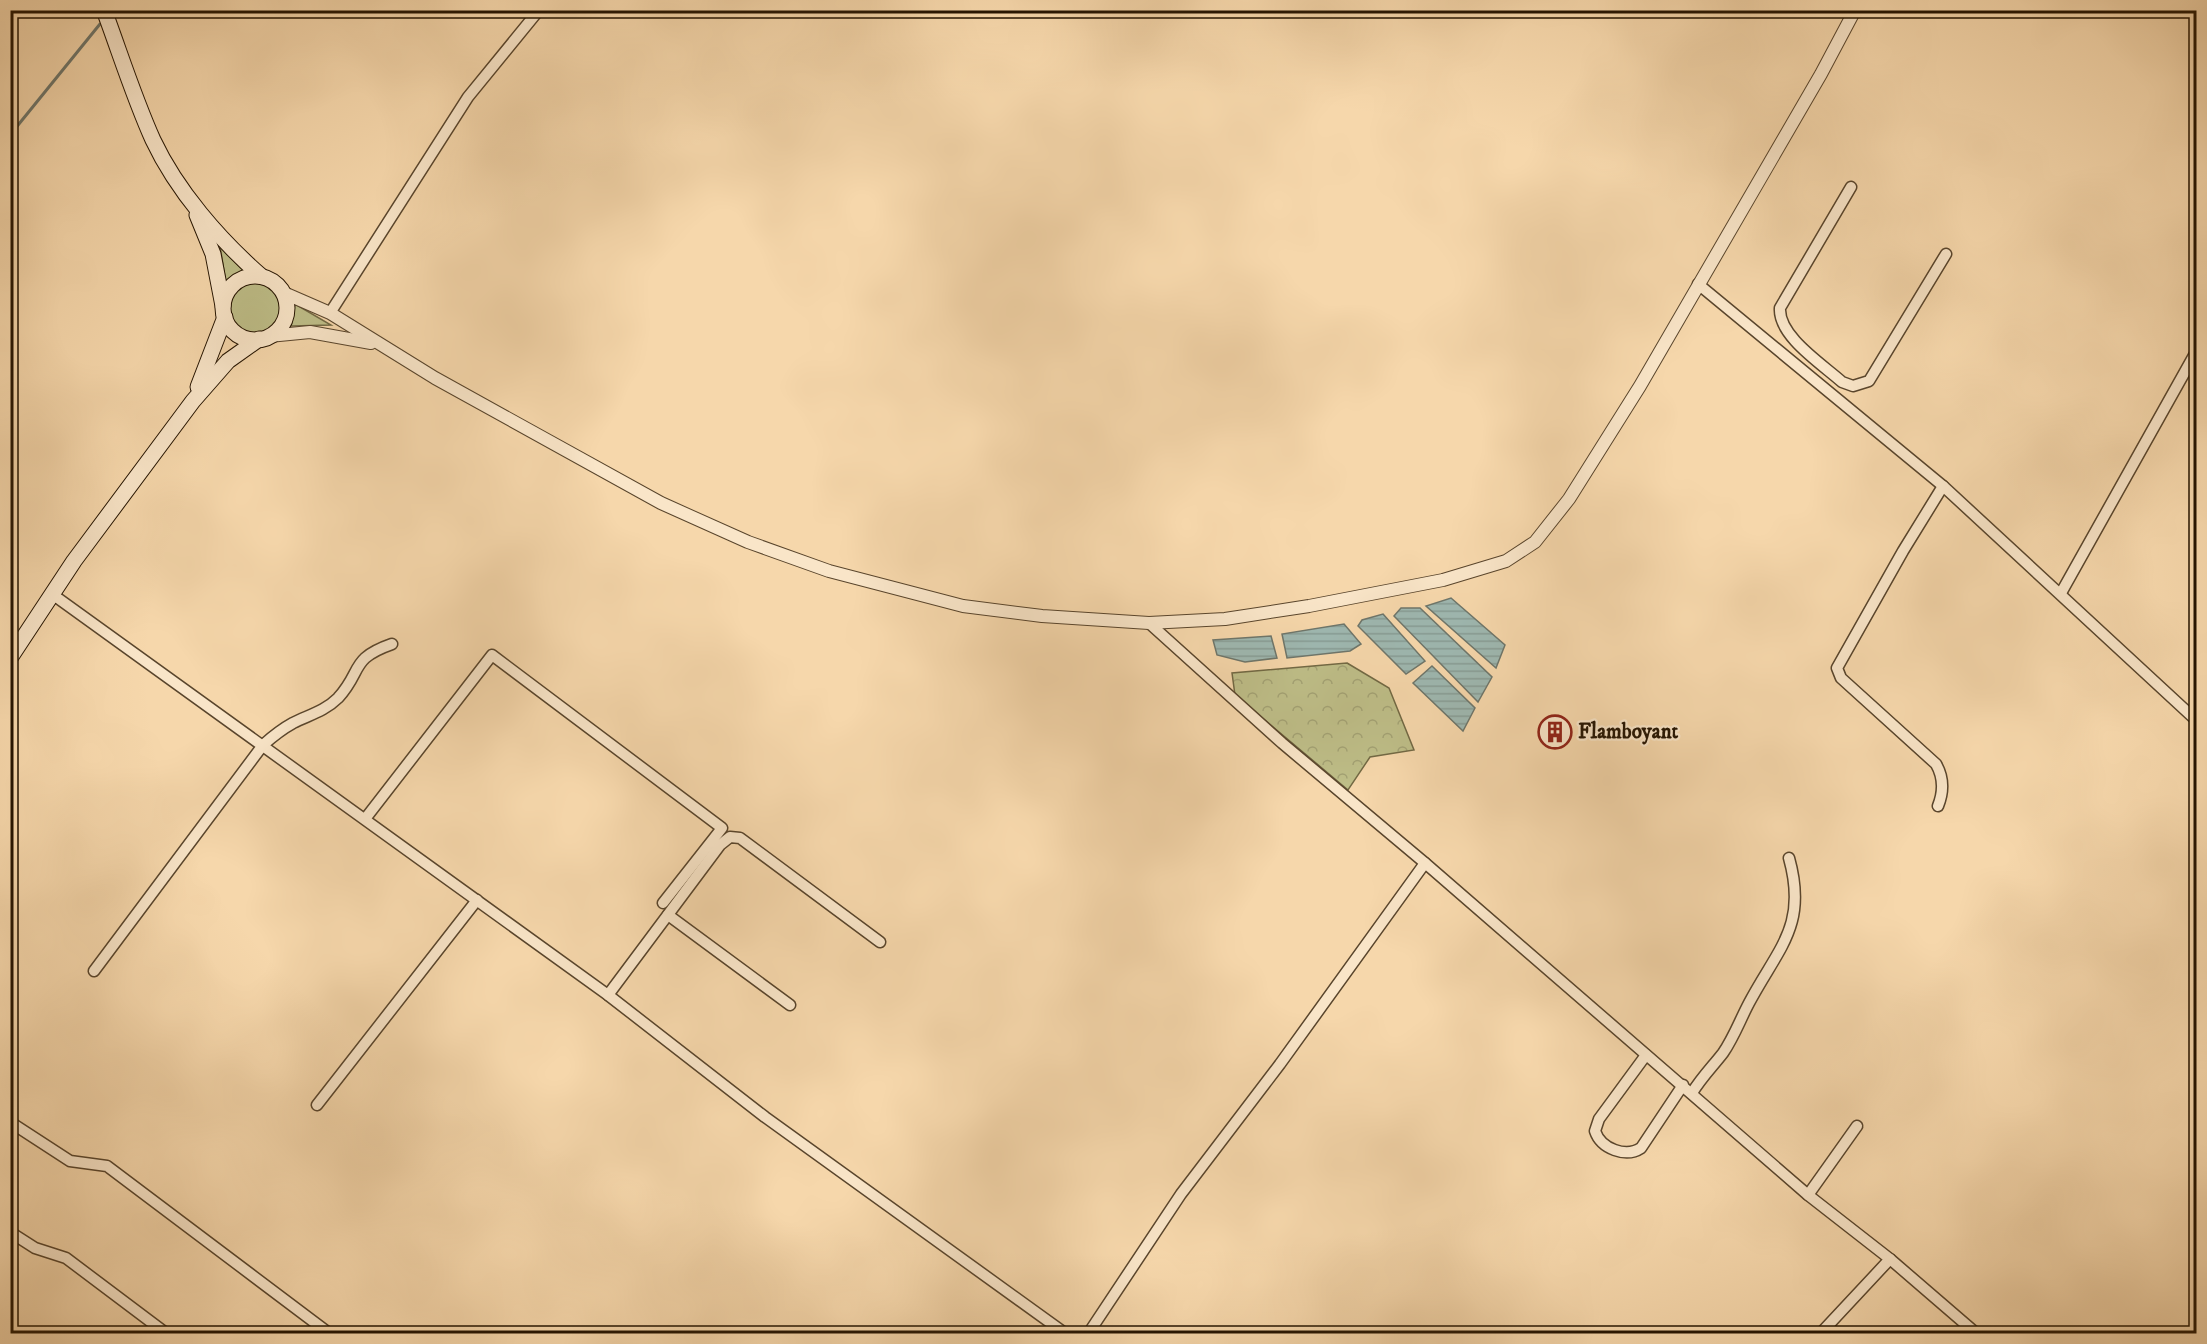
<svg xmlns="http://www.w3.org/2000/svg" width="2207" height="1344" viewBox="0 0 2207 1344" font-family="'IM FELL DW Pica',serif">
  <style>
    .green { fill: #bebe88; stroke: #726944; stroke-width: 1.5 }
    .forest { fill: url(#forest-crowns); stroke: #726944; stroke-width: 1.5 }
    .water { fill: url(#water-rules); stroke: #6e766b; stroke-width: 1.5 }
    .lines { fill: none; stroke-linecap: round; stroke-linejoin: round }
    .stream { stroke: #6e766b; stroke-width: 3 }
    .minor-casing { stroke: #59452c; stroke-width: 13 }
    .tertiary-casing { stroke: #59452c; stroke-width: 14 }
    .secondary-casing { stroke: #251401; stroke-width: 17 }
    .minor { stroke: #f9e5c8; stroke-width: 10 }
    .tertiary { stroke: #f9e5c8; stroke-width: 12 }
    .secondary { stroke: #f9e5c8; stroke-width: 15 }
    .labels { text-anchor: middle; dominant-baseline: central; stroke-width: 4.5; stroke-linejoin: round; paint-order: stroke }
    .poi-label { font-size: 21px; font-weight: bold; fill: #251401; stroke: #f9e5c8; text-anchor: start }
  </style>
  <defs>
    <pattern id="forest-crowns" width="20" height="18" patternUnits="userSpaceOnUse" patternTransform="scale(1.5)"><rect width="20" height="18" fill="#bebe88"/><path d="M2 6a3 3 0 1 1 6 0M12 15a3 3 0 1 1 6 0" fill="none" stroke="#a3a274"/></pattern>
    <pattern id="water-rules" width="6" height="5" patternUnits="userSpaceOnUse" patternTransform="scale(1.5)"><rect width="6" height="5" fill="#9eb8b1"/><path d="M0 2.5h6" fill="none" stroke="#889d96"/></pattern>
  </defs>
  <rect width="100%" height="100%" fill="#f6d7ab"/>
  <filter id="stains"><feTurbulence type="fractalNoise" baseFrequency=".00333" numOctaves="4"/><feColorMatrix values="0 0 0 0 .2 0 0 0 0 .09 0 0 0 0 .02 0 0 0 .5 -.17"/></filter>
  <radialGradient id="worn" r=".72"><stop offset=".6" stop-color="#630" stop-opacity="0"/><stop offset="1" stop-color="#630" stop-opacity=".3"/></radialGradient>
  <g class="green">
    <polygon points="220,246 244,271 226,283"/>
    <circle cx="256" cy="308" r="26"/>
    <polygon points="295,304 331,325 291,326"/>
  </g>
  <polygon class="forest" points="1347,663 1389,688 1414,750 1370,757 1348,790 1235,695 1232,673"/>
  <g class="water">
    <polygon points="1451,598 1505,645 1496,668 1426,606"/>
    <polygon points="1401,608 1420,608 1492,677 1478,702 1394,616"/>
    <polygon points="1383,614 1425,661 1406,674 1358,626 1362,620"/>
    <polygon points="1344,624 1361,644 1350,651 1287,658 1282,634"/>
    <polygon points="1271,636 1277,658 1245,662 1217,655 1213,640"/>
    <polygon points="1432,666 1475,708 1463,731 1413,683"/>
  </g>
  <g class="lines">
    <polyline class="stream" points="10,135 100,24"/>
    <defs>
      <g id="minor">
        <path d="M1851,187L1780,308C1778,336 1822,364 1842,382L1853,386L1869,381L1946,254"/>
        <polyline points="1698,284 1943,486 2196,720"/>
        <polyline points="330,313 468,97 539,10"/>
        <polyline points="2061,593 2196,352"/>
        <polyline points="52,594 608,995 765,1117 1066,1334"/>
        <polyline points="1149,623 1282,743 1425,863 1808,1195 1890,1259 1977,1334"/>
        <path d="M1938,806C1944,791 1944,778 1936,764L1841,678L1837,668L1903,551L1943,486"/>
        <polyline points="365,819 492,655 722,828 663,903"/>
        <polyline points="668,915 790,1005"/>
        <path d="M94,971L263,745C272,737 282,729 293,723C309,715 325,711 338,698C363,671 349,659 392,644"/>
        <polyline points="608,995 720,845 730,837 740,838 880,942"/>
        <path d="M1646,1055L1599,1119L1595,1131C1601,1149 1626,1158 1641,1148L1683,1085"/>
        <path d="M1692,1093C1701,1078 1713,1066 1723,1053C1734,1037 1740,1020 1749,1003C1778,948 1808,926 1789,858"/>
        <polyline points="317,1105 477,900"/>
        <polyline points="10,1122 70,1161 107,1166 330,1334"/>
        <polyline points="1808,1195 1857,1126"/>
        <polyline points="10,1232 35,1248 66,1258 167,1334"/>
        <polyline points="1088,1334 1181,1194 1280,1064 1425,863"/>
        <polyline points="1820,1334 1890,1259"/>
      </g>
      <g id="tertiary">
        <polyline points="284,293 330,313 435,378 661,503 748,542 829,571 963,606 1042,616 1149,623 1225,619 1309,606 1443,580 1506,561 1535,542 1569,499 1640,386 1821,74 1855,10"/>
        <polyline points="269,336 310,332 371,343"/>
      </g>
      <g id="secondary">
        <path d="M104,10C120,53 134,98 153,140C177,191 219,239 261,276"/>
        <polyline points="197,215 213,254 223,306"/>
        <circle cx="255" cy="308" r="32"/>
        <polyline points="198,387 225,317"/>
        <polyline points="10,658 74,561 193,401 228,361 259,339"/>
      </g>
    </defs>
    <use href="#minor" class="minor-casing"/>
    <use href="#tertiary" class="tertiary-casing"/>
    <use href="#secondary" class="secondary-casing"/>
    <use href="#minor" class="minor"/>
    <use href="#tertiary" class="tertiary"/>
    <use href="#secondary" class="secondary"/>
  </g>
  <defs>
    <symbol id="building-ring" viewBox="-11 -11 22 22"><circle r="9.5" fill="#f9e5c8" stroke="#8f2418" stroke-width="1.5"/><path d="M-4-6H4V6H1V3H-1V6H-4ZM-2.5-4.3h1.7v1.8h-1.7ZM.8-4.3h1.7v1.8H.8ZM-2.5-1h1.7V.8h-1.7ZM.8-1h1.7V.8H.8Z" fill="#8f2418"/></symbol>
  </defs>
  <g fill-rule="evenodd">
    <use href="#building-ring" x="1536" y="713" width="38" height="38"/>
  </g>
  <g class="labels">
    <g class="poi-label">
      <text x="1578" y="732">Flamboyant</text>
    </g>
  </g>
  <rect width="2207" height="1344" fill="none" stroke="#f6d7ab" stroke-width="36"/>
  <rect x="12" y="12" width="2183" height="1320" fill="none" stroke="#251401" stroke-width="3"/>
  <rect x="18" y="18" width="2171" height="1308" fill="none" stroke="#251401" stroke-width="1.5"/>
  <rect width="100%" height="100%" filter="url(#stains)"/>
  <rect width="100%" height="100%" fill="url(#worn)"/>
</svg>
